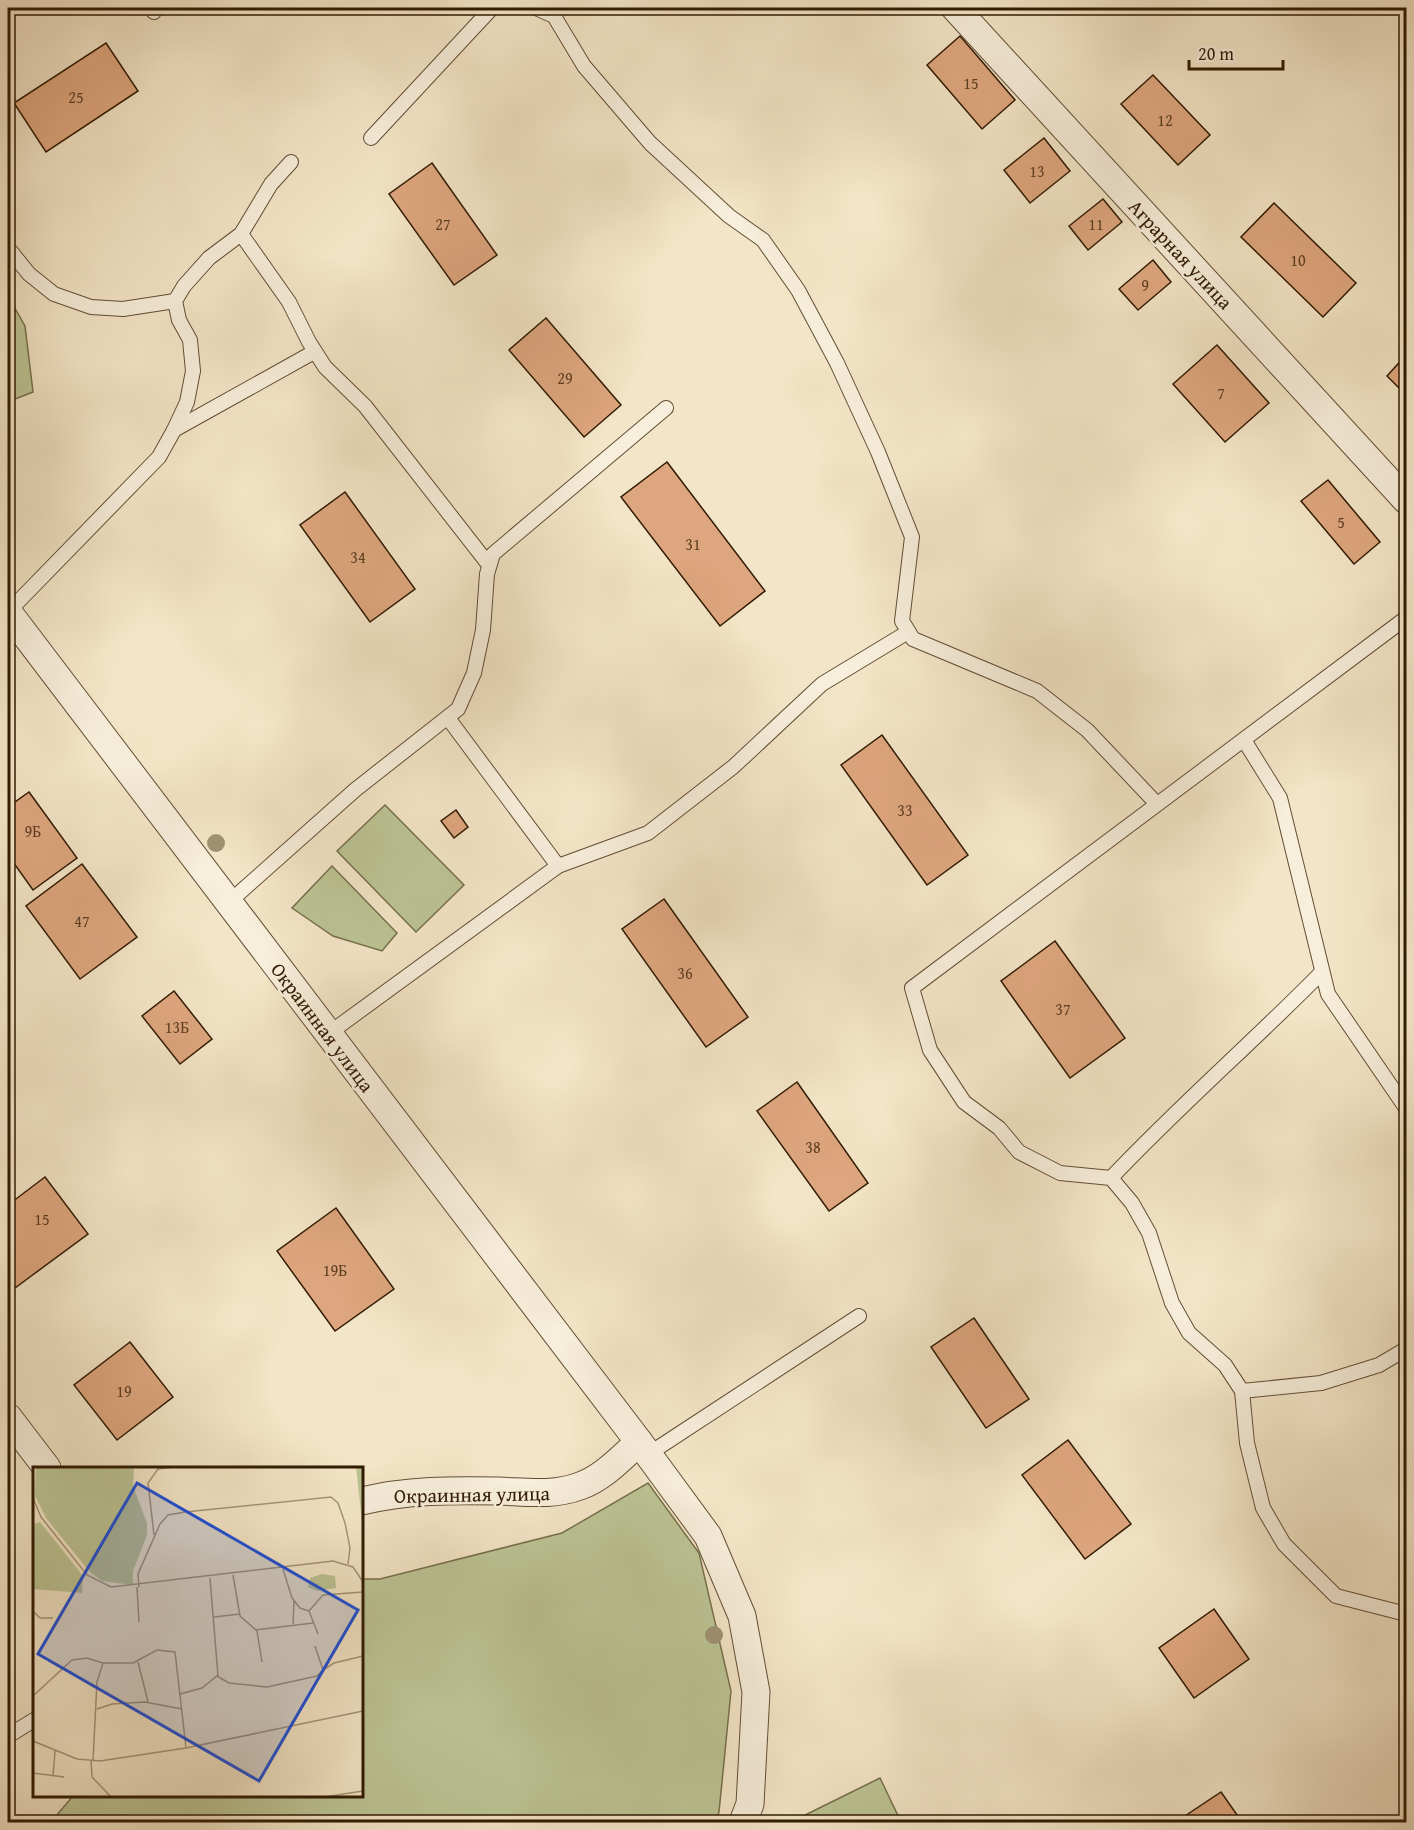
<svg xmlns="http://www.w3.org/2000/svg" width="1414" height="1830" viewBox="0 0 1414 1830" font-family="'Gentium Book Plus',serif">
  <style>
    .green { fill: #bcc494; stroke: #76704c; stroke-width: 1.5 }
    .building { fill: #dea67e; stroke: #311b03; stroke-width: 1.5 }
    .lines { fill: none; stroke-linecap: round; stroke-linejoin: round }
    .service-casing { stroke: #624e34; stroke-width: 16 }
    .minor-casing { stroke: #624e34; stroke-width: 29 }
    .service { stroke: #f7eedb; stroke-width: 14 }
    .minor { stroke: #f7eedb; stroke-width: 27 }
    .tree { fill: #9f9273 }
    .labels { text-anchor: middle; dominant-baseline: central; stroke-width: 5; stroke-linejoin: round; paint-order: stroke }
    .number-label { font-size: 16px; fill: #5c3e22 }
    .street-label { font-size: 20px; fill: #311b03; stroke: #f7eedb }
    .inset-road { fill: none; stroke: #a59479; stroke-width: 1.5 }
    .view { fill: #1d4ed8; fill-opacity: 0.15; stroke: #1d4ed8; stroke-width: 3 }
    .inset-edge { fill: none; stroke: #311b03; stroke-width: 3 }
  </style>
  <rect width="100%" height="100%" fill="#f3e5c7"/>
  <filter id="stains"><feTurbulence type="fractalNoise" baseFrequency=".00333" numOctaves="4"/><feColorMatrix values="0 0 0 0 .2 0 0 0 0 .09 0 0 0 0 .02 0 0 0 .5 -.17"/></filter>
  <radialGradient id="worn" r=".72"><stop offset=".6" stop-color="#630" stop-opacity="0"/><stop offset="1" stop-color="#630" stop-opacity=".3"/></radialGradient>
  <g class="green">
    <polygon points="8,296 25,326 33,392 8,402"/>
    <polygon points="385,805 464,885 416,932 337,851"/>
    <polygon points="332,866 397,933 382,951 333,936 292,908"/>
    <polygon points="648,1483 699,1553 731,1691 719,1812 715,1822 51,1822 73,1796 362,1796 362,1579 380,1579 562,1533"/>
    <polygon points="880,1778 901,1822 791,1822"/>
  </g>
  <g class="building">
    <polygon points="960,36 1015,100 982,129 927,65"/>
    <polygon points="106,43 138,91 46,152 14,103"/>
    <polygon points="1153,75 1210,135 1178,165 1121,104"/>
    <polygon points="1044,138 1070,171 1030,203 1004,170"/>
    <polygon points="432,163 497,255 454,285 389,194"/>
    <polygon points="1103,199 1122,222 1088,250 1069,226"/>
    <polygon points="1274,203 1356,283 1323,317 1241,237"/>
    <polygon points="1153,260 1171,282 1138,310 1119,289"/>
    <polygon points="546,318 621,405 584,437 509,350"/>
    <polygon points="1217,345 1269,403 1225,442 1173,384"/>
    <polygon points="1406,355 1406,395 1387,376"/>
    <polygon points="667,462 765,591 720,626 621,497"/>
    <polygon points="1328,480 1380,542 1354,564 1301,501"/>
    <polygon points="345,492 415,589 370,622 300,525"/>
    <polygon points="882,735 968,855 927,885 841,765"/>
    <polygon points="29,792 77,858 33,890 8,855 8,807"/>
    <polygon points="456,810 468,827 454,838 441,821"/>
    <polygon points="82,864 137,937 80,979 26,906"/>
    <polygon points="664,899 748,1017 706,1047 622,929"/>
    <polygon points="1055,941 1125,1038 1070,1078 1001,981"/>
    <polygon points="174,991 212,1039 180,1064 142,1016"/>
    <polygon points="797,1082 868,1183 829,1211 757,1111"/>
    <polygon points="45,1177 88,1234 15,1288 8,1279 8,1205"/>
    <polygon points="336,1208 394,1289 335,1331 277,1251"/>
    <polygon points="974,1318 1029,1399 986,1428 931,1347"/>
    <polygon points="130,1342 173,1397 117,1440 74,1385"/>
    <polygon points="1068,1440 1131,1524 1085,1559 1022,1475"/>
    <polygon points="1214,1609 1249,1659 1194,1698 1159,1648"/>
    <polygon points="1221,1792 1242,1822 1176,1822"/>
  </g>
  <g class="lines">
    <defs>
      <g id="service">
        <polyline points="150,8 154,12"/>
        <polyline points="536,8 554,16 584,66 650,143 729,216 763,240 798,290 837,363 878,452 912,537 902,621 913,639 1037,691 1087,730 1156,803"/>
        <polyline points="371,138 492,8"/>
        <polyline points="241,234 289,302 309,342 325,367 365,406 489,565"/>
        <polyline points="8,248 29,274 54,294 91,307 123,309 175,301"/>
        <polyline points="174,430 314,352"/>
        <polyline points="8,612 159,457 174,430 187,402 193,371 190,340 179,320 175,301 184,286 209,258 241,234 271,184 291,162"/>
        <polyline points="1406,618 912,988 930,1050 964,1102 999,1128 1019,1152 1060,1173 1111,1178 1132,1203 1149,1233 1172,1303 1189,1333 1225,1365 1242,1391 1247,1443 1263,1508 1284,1544 1336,1596 1406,1614"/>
        <polyline points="448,718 558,866"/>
        <polyline points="1244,740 1280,798 1328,994 1406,1108"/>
        <polyline points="228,903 355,790 458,709 474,673 483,630 487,574 493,554 666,408"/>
        <polyline points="328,1034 558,866 648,833 733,767 822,684 908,632"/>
        <path d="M1111,1178C1179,1106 1253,1042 1322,972"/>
        <polyline points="1242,1391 1321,1383 1379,1365 1406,1349"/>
        <polyline points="647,1455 859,1316"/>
        <polyline points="8,1736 34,1720"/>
      </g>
      <g id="minor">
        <polyline points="955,8 1406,500"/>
        <polyline points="8,612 639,1442 708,1536 742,1616 756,1692 750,1804 743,1822"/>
        <polyline points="8,1417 47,1468"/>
        <path d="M362,1501C407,1490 452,1490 499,1491C527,1492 553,1496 580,1486C603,1478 621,1458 639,1442"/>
      </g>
    </defs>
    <use href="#service" class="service-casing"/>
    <use href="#minor" class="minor-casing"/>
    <use href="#service" class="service"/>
    <use href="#minor" class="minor"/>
  </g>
  <g class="tree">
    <circle cx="216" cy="843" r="9"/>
    <circle cx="714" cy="1635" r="9"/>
  </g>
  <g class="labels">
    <g class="number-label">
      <text x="971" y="83">15</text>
      <text x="76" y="97">25</text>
      <text x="1165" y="120">12</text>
      <text x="1037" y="171">13</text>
      <text x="443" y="224">27</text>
      <text x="1096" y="224">11</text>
      <text x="1298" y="260">10</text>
      <text x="1145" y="285">9</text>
      <text x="565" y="378">29</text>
      <text x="1221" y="393">7</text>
      <text x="1341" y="522">5</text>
      <text x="693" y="544">31</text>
      <text x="358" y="557">34</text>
      <text x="905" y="810">33</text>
      <text x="33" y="831">9Б</text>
      <text x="82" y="921">47</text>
      <text x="685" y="973">36</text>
      <text x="1063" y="1009">37</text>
      <text x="177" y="1027">13Б</text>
      <text x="813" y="1147">38</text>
      <text x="42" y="1219">15</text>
      <text x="335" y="1270">19Б</text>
      <text x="124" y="1391">19</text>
    </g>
    <g class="street-label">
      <text transform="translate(1181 254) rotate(47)">Аграрная улица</text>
      <text transform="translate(323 1027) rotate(53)">Окраинная улица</text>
      <text transform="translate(472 1494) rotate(-1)">Окраинная улица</text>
    </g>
  </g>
  <g transform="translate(33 1467)">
    <rect width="330" height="330" fill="#f3e5c7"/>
    <path d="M3,0H101L100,19L114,56V68L100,104V118L69,114L56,104L13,51L2,29ZM323,0H330V63ZM7,55L50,109L49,126L0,122V57ZM289,107L302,109L303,121L284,124L275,120L277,111Z" fill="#bcc494"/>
    <path class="inset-road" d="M0,20V0M0,31L8,50L54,108L78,120L300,94L320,100L330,115M121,68L115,16L125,2L141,0M250,102L259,131L267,141L276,144L285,167M200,108L207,149L224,164L229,195M177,111L185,209M104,120L106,155M106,120L105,107L127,57L135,48L152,45L298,30L305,36L312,56L317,81L315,97M0,144L7,151H20M276,144L290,128L330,125M181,150L207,147M260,157L261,134M222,163L280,156M105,195L115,235M290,203L301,196L330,189M147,227L169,221L184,209L196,216L234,220L284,209L290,203L282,179M0,229L39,193L54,191L70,196H100L124,183L142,185L153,281M64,242L79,237L112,235L149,242M0,274L44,292L67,294L153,281L330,244M58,294L59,310L78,330M60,294L64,215L70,196M0,306L31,310M20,309L22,284M291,330L330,324"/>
    <path class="view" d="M104,16L325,143L226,314L5,187Z"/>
    <rect width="330" height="330" class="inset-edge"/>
  </g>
  <rect width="1414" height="1830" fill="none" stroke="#f3e5c7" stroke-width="30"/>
  <rect x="9" y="9" width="1396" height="1812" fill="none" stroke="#311b03" stroke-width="3"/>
  <rect x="15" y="15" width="1384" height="1800" fill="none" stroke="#311b03" stroke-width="1.5"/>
  <path d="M1189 60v9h94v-9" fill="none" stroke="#311b03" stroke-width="3"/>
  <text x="1198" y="60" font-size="18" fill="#311b03" stroke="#f7eedb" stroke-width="4.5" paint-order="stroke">20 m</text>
  <rect width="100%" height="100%" filter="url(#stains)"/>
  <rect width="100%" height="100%" fill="url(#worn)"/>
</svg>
